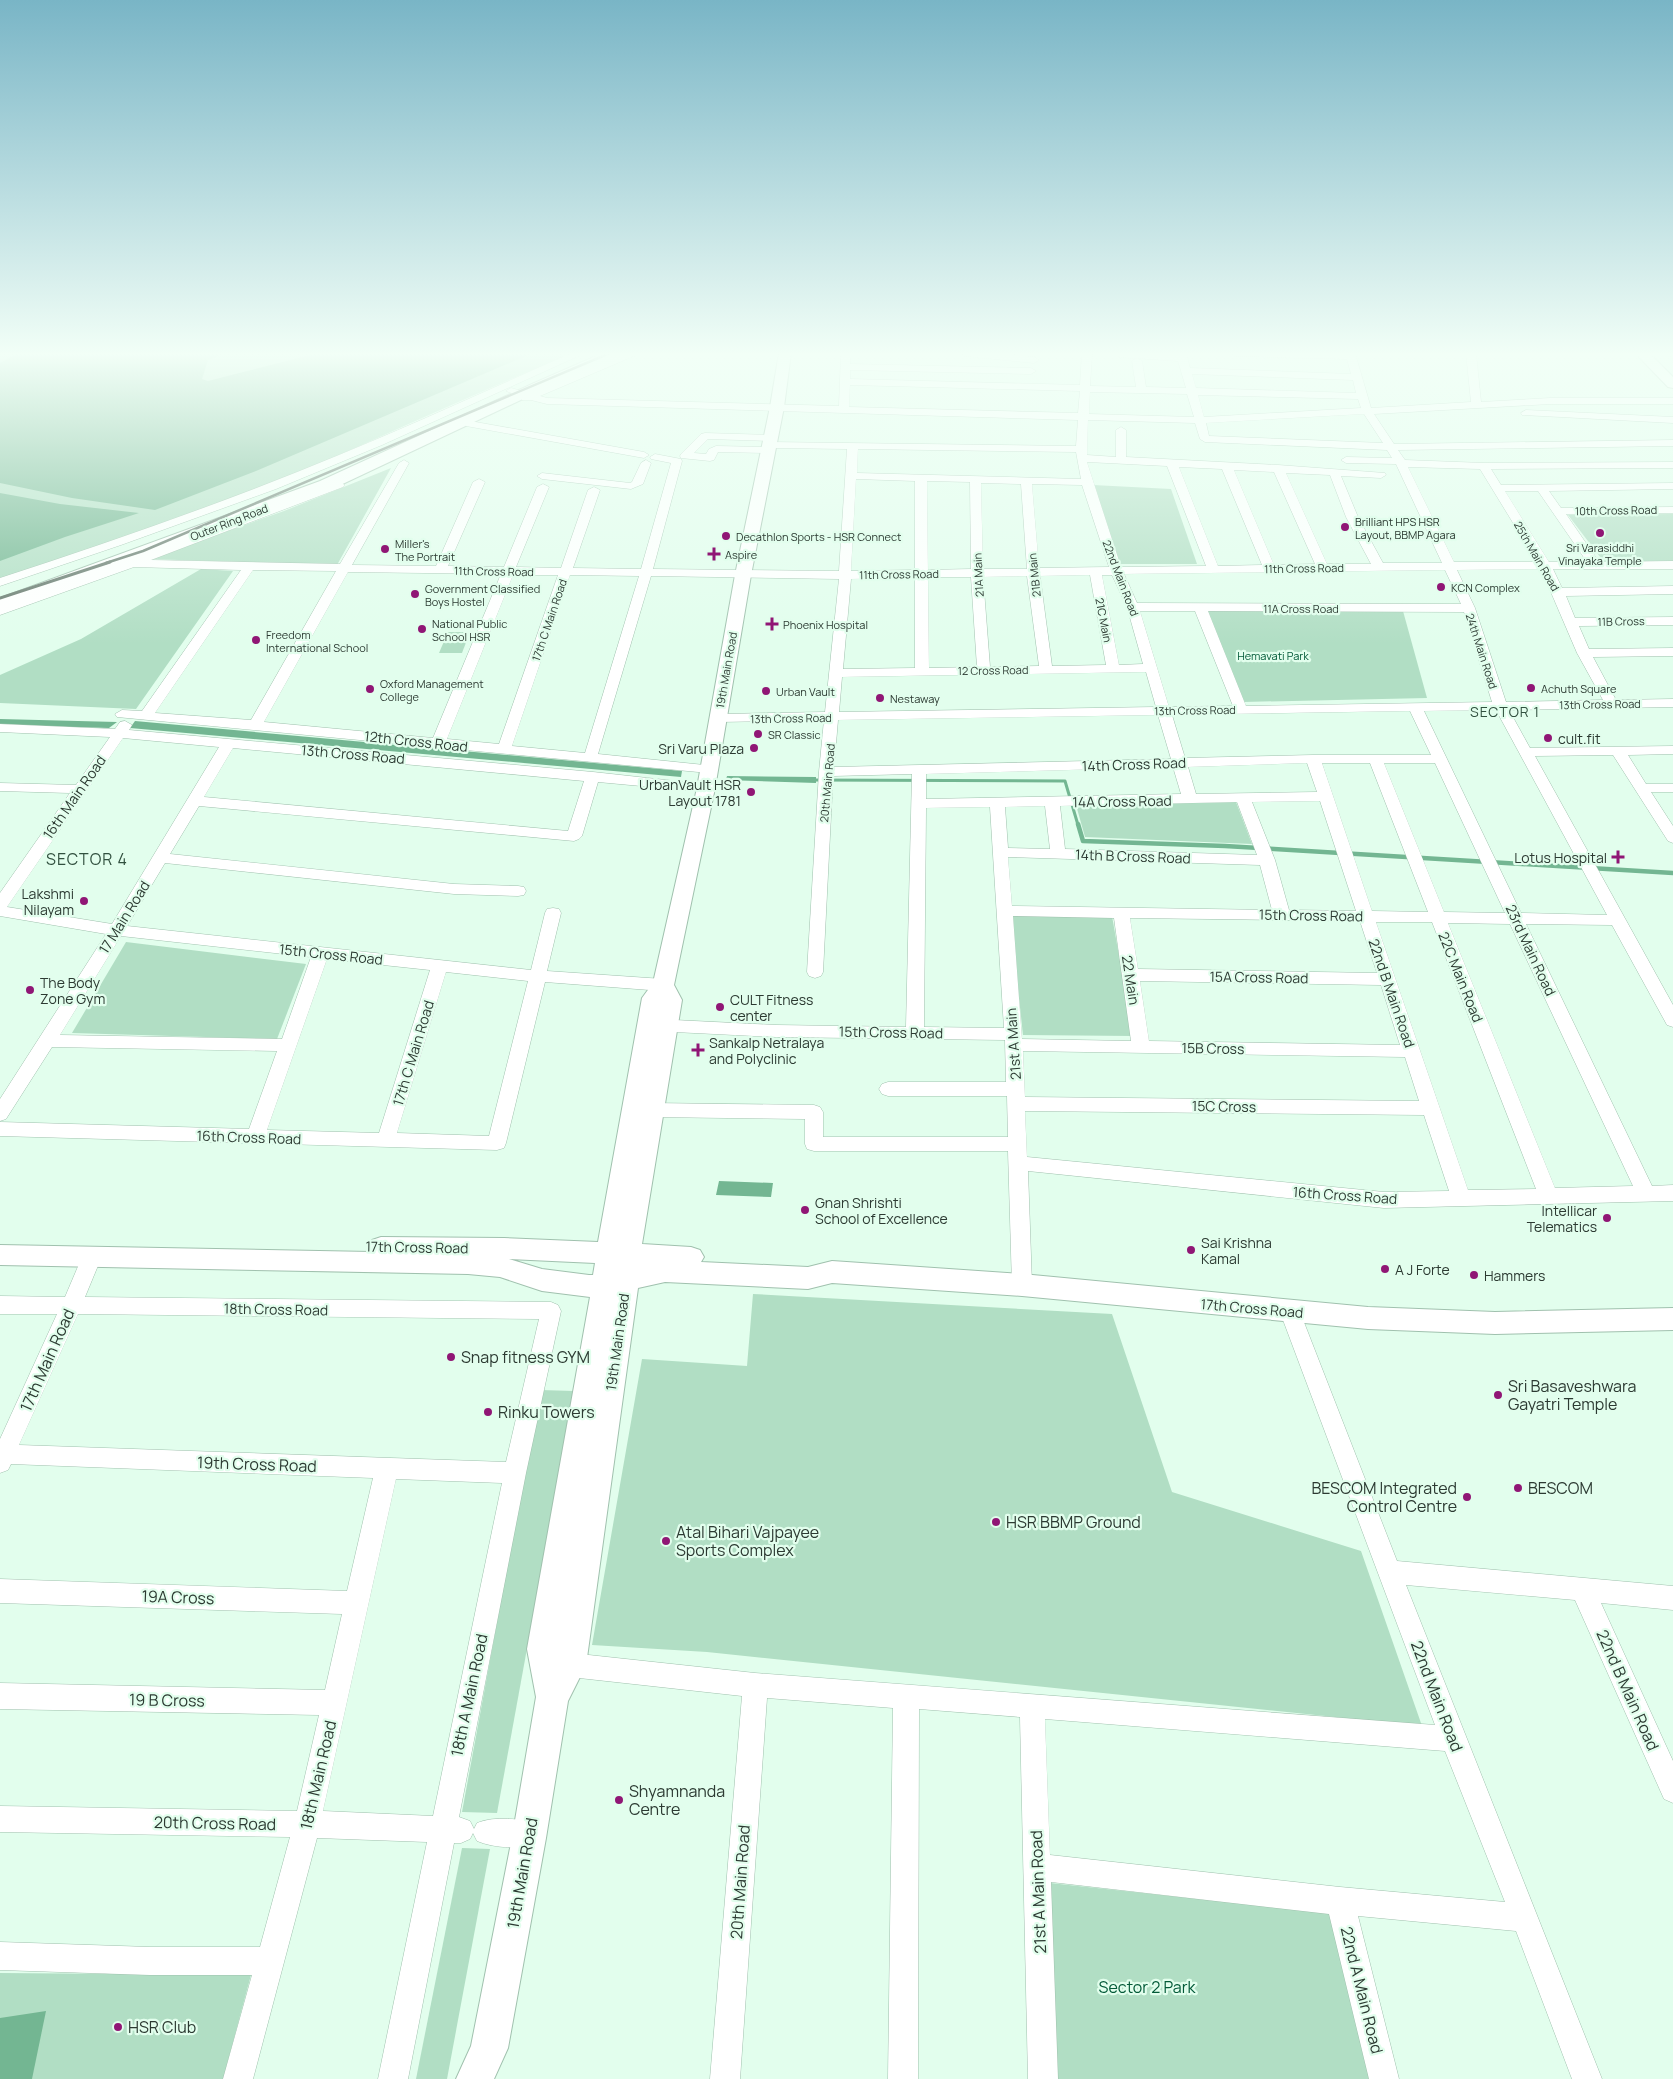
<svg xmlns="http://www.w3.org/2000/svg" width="1673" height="2079" viewBox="0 0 1673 2079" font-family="Manrope,sans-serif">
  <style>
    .green { fill: #b1dec4 }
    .water { fill: #73b692 }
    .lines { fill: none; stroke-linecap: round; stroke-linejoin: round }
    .stream-far1 { stroke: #73b692; stroke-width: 3 }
    .stream { stroke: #73b692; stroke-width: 4.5 }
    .minor-casing { stroke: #a0c1ae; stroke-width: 1 }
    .major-casing { stroke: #a0c1ae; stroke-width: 2 }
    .highway-casing { stroke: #a0c1ae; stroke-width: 2 }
    .minor { fill: #fff; fill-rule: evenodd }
    .major { fill: #fff; fill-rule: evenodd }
    .highway { fill: #fff; fill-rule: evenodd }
    .rail-far1 { stroke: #6a7c71; stroke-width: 2.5 }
    .rail { stroke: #6a7c71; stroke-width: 3 }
    .poi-dot { fill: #901675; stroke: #e2feed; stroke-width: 2 }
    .labels { text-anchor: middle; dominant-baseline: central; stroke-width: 4.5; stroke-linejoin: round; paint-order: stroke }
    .far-street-label { font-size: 11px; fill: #2c3a32; stroke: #e2feed }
    .far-poi-label { font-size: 11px; fill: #2c3a32; stroke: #e2feed; text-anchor: start }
    .far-park-label { font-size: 11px; fill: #035a38; stroke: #e2feed }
    .far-quarter-label { font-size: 14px; letter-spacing: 1px; fill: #31503f; stroke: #e2feed }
    .poi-label { font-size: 14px; fill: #2c3a32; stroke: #e2feed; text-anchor: start }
    .street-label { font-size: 14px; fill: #2c3a32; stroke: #e2feed }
    .quarter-label { font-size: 16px; letter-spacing: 1px; fill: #31503f; stroke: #e2feed }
    .near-poi-label { font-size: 16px; fill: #2c3a32; stroke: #e2feed; text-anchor: start }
    .near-street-label { font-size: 16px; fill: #2c3a32; stroke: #e2feed }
    .near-park-label { font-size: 16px; fill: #035a38; stroke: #e2feed }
  </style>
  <rect width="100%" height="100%" fill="#e2feed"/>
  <g class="green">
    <path d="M0,353H574C483,389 396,431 306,469C207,512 103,547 0,578Z"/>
    <polygon points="391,468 337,565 148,559 284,511"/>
    <polygon points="1093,485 1171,489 1197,564 1120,564"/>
    <polygon points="1673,514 1673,561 1604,562 1568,515"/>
    <polygon points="201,569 233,571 136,709 0,703 0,675 81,639"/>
    <polygon points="1204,610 1403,611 1427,698 1243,702"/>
    <polygon points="448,632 470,632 462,653 439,653"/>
    <polygon points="1236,802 1252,844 1085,837 1076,805"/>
    <polygon points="1010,915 1112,916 1133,1036 1023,1035"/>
    <polygon points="126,942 306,964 277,1039 72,1033"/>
    <polygon points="753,1294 1112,1314 1172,1492 1361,1551 1422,1726 707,1652 592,1645 642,1359 747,1366"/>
    <polygon points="540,1390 574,1391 497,1813 462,1812"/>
    <polygon points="462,1848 490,1849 447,2079 416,2079"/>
    <polygon points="1050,1883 1336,1914 1375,2079 1055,2079"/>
    <polygon points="0,1973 251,1975 223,2079 0,2079"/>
  </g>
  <g class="water">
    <polygon points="18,353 226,353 208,360 202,379 208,381 318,353 533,353 256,471 155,510 72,498 0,483 0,363"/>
    <polygon points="0,493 60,504 139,513 65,537 0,561"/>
    <polygon points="0,719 117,722 109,728 0,725"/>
    <polygon points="135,721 682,771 681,777 130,728"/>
    <polygon points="727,776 816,777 816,783 726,780"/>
    <polygon points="719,1181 773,1183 771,1197 716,1195"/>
    <polygon points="46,2011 32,2079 0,2079 0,2018"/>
  </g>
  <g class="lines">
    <polyline class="stream-far1" points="811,780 1065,781 1078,825"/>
    <polyline class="stream" points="1078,824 1083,841 1225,846 1673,873"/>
    <defs>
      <g id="minor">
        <path d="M572,353H585L382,445L276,489L121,545L0,586V578C114,541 228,501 339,455C417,423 494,387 572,353Z"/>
        <path d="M628,353H641L540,396L547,398L839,406L841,353H851L850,364L1031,368L1036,371L1031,374L850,370V379L1080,385L1082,353H1092L1090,386L1136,387L1132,361L1137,358L1142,361L1146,387L1186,388L1178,361L1119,357L1114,354L1186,353L1190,368L1351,374L1347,359L1235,356L1231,353H1355L1371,408L1471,402L1466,353H1476L1481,402L1550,398H1673V404H1550L1374,414L1394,444L1673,440V446L1398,450L1405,460L1484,463L1673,462V468L1491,469L1501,485L1673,483V489L1549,491L1561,508L1673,507V513L1566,514L1599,562L1673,561V569H1553L1562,588L1673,586V594L1566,596L1575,618L1673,617V625L1579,626L1589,649L1673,648V656L1593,657L1616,700L1673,699V707L1509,710L1530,748L1673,746V754L1628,755L1646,784H1673V792H1651L1673,826V843L1668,841L1613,755L1535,756L1673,1005V1027L1667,1025L1612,925L1526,924L1652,1186L1673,1185V1201L1384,1208L1028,1171L1032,1285L1029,1291L1022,1293L1015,1291L1012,1285L1008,1151H814L807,1149L805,1144V1119L650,1117L644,1115L641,1110L644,1105L650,1103L814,1105L820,1107L823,1112V1137H1008L1007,1096H888L882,1094L879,1089L882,1084L888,1082H1006L1005,1040L776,1037L654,1031L648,1029L645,1025L648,1021L654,1019L776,1025L906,1027L912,774L833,776L823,972L821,976L815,978L809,976L807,972L819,772L824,720L718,722L711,718L718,714L825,712L839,579L651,576L598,754L714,766L716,769L714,772L709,773L117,717L115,714L122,710L142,711L241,570L134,567L0,615V607L123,562L121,560L123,557L127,556L133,559L339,482L345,485L343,487L151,560L340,564L399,463L404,460L409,463L352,565L436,566L473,482L479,479L485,482L448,566L504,567L537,487L543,484L549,487L516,567L561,568L588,490L594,487L600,490L573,568L641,569L671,463L651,459L650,457L655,454L681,459L682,461L653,569L839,571L847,449L773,448V452L769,453L718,452L714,460L710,461L681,458L680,456L681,454L701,434L705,433L771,435L776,438L771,441L708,439L694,453L706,454L709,449L716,446L766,447V443L770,442L1076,446L1078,420L547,404L531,400H522V397L506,391L511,388L529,393ZM1192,374L1353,380L1356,393L1196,388ZM850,385L1080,391L1078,413L849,407ZM1090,392L1187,394L1194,417L1089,414ZM1198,395L1358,399L1361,408L1204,417ZM1364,414L1383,443L1209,436L1206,423ZM1088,420L1195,423L1200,439L1205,442L1387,450L1392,458L1346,457L1341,460L1346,463L1396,464L1442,563H1383L1358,517L1341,476L1381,478L1386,475L1385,473L1278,465L1126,457V430L1121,427L1116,430V457L1087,455ZM858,449L1076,452L1081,479L857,473ZM1087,462L1167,466L1206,566L1121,567ZM1179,467L1222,469L1262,565L1218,566ZM1408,467L1480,469L1537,562H1454ZM1234,470L1274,472L1315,564L1274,565ZM1286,473L1330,475L1346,517L1371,564H1327ZM856,479L915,481V570L851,571ZM927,481L970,482L971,569L928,570ZM981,483L1021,484L1027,569H983ZM1032,484L1082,485L1109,567L1039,568ZM1505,491H1538L1587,562H1549ZM1541,569L1577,653L1603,700L1506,702L1475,608L1457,570ZM253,570L336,571L251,720L155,713ZM1445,570L1461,604L1137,603L1124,574ZM348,572L501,574L433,738L264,722ZM513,575H558L499,744L447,739ZM570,575L639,576L585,753L512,746ZM1090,575L1106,665L1052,666L1040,576ZM1102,575H1112L1127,607L1143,664L1119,665ZM1027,576L1039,666L990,667L983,577ZM928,577H971L977,667L929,668ZM915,578V668L843,669L851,579ZM1140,611H1195L1233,706L1169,707ZM1208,611L1464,612L1492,702L1246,706ZM1146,672L1156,707L839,712L842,677ZM1496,710L1607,915L1521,913L1424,711ZM1410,711L1431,755H1313L1185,758L1172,715ZM1158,715L1171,759L834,767L838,720ZM1307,763L1317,792L1196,794L1188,767ZM1322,763H1370L1428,912L1372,911ZM1384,763H1435L1505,913L1444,912ZM1173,767L1181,794L926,799V774ZM1320,801L1356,911L1289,910L1275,860L1252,802ZM1237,802L1257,855L1065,849L1060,806ZM1045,806L1050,849L1008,848L1005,807ZM990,807L1004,1028L924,1027L926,808ZM1008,857L1260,865L1272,910L1012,906ZM1013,916L1114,918L1131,1041L1022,1039ZM1130,918L1360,921L1377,973L1138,969ZM1376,922H1432L1536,1189L1468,1190ZM1448,923L1510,924L1633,1186L1555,1188ZM1140,981L1381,985L1400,1045L1149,1041ZM1023,1051L1405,1057L1419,1101L1025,1097ZM1025,1111L1424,1115L1449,1191L1384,1192L1027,1157Z"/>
        <polygon points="961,353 998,353 1034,357 1039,360 1034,363 965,356"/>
        <polygon points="1665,353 1673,353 1673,357 1666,355"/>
        <polygon points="1526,410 1673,417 1673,423 1522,415 1521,413"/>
        <polygon points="470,421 644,452 649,455 644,458 466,426 465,424 466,422"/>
        <polygon points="646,460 651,463 643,484 631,489 542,479 537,476 542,473 630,483 632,482 641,463"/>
        <path d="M125,721L132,725L129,730L593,772L711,785L713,788L711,791L706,792L598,782L582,836L579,839L574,841L199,806L170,854L454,884L518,886L524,887L526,891L524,895L518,896L454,894L165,863L127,926L531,970L545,913L547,909L553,908L559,909L561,913L547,971L663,979L669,981L671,985L669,989L663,991L545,982L506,1143L504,1148L497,1150L0,1136V1122L249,1129L277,1051L52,1047L6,1119L0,1121V1099L106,934L0,916V893L70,793L0,791V783L76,785L110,737L0,732V724L115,729L120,722ZM123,738L219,747L112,924L7,907ZM233,748L584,781L568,831L204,797ZM121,936L311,957L282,1039L60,1035ZM327,959L430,970L379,1133L267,1130ZM446,972L528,981L489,1136L397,1133Z"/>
        <path d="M92,1248L99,1250L102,1256L85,1297L551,1302L558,1305L561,1311L526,1473L459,1817L470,1821L474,1829L477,1823C493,1816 522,1818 538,1825L542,1834L538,1843C522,1850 493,1848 477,1841L473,1833L470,1839L461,1843H454L408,2079H378L427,1842L317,1838L253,2079H223L252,1975H150L0,1970V1942L150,1947H260L290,1837L0,1832V1806L297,1811L319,1715L0,1709V1683L325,1690L342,1614L0,1603V1579L347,1591L373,1478L11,1464L8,1470L0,1473V1439L57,1314H0V1296L65,1297L85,1250ZM78,1314L539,1319L506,1462L19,1445ZM396,1479L502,1483L433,1816L323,1811Z"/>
        <path d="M1290,1303L1297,1306L1300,1312L1397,1561L1673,1586V1610L1601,1603L1673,1761V1803L1664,1799L1575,1600L1406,1585L1602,2079H1572L1516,1931L1358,1916L1399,2079H1369L1329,1914L1051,1882L1058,2079H1028L1020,1717L919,1709L918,2079H888L893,1708L767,1698L740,2079H710L742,1696L561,1676L552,1673L549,1664L552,1655L561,1652L755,1673L1435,1725L1280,1312L1283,1306ZM1045,1719L1445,1751L1505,1902L1340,1887L1050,1855Z"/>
      </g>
      <g id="major">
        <path d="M779,353H791L784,407L751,575L715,788L674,985L682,1000L642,1244L691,1247L700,1250L704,1257L701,1262L808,1267L832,1261L1022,1274L1368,1307L1495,1312L1673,1308V1330L1495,1334L1368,1329L1022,1296L832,1283L808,1289L665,1282L638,1288L586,1665L568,1701L546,1838L508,2048L494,2079H456L471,2046L512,1838L536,1697L527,1649L590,1297L542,1291L500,1277L468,1274L0,1265V1245L371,1252L368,1247L372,1240L381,1237L504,1238L598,1242L642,998L653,983L697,788L735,575L770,407ZM509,1259L595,1263L593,1275H589L542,1269Z"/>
        <polygon points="1635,353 1649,353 1673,377 1673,388 1668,387"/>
      </g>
      <polygon id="highway" points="603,353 623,353 621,356 542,390 332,489 0,610 0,598 320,481 532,384"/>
    </defs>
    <use href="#minor" class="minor-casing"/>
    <use href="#major" class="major-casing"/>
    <use href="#highway" class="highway-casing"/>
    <use href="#minor" class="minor"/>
    <use href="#major" class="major"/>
    <use href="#highway" class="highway"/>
    <polyline class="rail-far1" points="106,563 143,551 610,353"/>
    <polyline class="rail" points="0,598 110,562"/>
  </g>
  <linearGradient id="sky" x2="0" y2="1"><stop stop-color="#79b5c6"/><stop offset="0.55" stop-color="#f2fff7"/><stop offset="1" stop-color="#f2fff7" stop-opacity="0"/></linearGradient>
  <rect width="1673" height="644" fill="url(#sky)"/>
  <g class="poi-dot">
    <circle cx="1345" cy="527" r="5"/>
    <circle cx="1600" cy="533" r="5"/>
    <circle cx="726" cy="536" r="5"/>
    <circle cx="385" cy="549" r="5"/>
    <path d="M711.5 546.5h5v5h5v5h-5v5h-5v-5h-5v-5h5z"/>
    <circle cx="1441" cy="587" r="5"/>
    <circle cx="415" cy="594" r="5"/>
    <path d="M769.5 616.5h5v5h5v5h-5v5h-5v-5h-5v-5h5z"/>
    <circle cx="422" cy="629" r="5"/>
    <circle cx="256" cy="640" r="5"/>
    <circle cx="1531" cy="688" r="5"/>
    <circle cx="370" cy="689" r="5"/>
    <circle cx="766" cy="691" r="5"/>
    <circle cx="880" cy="698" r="5"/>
    <circle cx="758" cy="734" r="5"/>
    <circle cx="1548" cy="738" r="5"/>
    <circle cx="754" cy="748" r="5"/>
    <circle cx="751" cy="792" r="5"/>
    <path d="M1615.5 849.5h5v5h5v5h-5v5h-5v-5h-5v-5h5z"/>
    <circle cx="84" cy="901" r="5"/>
    <circle cx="30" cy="990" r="5"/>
    <circle cx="720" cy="1007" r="5"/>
    <path d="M695.5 1042.5h5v5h5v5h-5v5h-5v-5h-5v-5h5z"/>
    <circle cx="805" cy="1210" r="5"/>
    <circle cx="1607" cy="1218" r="5"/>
    <circle cx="1191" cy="1250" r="5"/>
    <circle cx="1385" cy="1269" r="5"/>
    <circle cx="1474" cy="1275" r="5"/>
    <circle cx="451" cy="1357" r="5"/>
    <circle cx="1498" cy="1395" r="5"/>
    <circle cx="488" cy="1412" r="5"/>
    <circle cx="1518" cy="1488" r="5"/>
    <circle cx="1467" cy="1497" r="5"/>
    <circle cx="996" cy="1522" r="5"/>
    <circle cx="666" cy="1541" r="5"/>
    <circle cx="619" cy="1800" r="5"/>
    <circle cx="118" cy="2027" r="5"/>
  </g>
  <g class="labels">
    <g class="far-street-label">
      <text transform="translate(1616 510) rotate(-1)">10th Cross Road</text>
      <text transform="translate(229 522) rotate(-21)">Outer Ring Road</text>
      <text transform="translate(1537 556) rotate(60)">25th Main Road</text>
      <text transform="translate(1304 568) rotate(-1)">11th Cross Road</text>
      <text transform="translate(494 571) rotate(1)">11th Cross Road</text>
      <text transform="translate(899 574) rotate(-1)">11th Cross Road</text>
      <text transform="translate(978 575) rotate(-93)">21A Main</text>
      <text transform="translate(1034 575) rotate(-96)">21B Main</text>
      <text transform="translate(1121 578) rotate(69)">22nd Main Road</text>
      <text x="1301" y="608">11A Cross Road</text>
      <text transform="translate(549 620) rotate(-71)">17th C Main Road</text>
      <text transform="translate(1104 620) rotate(79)">21C Main</text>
      <text transform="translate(1621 621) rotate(-1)">11B Cross</text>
      <text transform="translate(1482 651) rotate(72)">24th Main Road</text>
      <text transform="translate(726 670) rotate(-80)">19th Main Road</text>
      <text transform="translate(993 670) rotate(-1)">12 Cross Road</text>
      <text transform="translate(1600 704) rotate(-1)">13th Cross Road</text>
      <text transform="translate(1195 710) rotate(-1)">13th Cross Road</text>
      <text transform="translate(791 718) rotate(-1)">13th Cross Road</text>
      <text transform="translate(827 783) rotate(-85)">20th Main Road</text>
    </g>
    <g class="far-poi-label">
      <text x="1355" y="521">Brilliant HPS HSR<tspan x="1355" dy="13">Layout, BBMP Agara</tspan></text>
      <text x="736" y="536">Decathlon Sports - HSR Connect</text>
      <text x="395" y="543">Miller's<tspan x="395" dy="13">The Portrait</tspan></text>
      <text x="1600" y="547" text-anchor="middle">Sri Varasiddhi<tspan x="1600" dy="13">Vinayaka Temple</tspan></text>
      <text x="725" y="554">Aspire</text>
      <text x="1451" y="587">KCN Complex</text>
      <text x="425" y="588">Government Classified<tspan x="425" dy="13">Boys Hostel</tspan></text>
      <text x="432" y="623">National Public<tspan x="432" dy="13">School HSR</tspan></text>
      <text x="783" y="624">Phoenix Hospital</text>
      <text x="266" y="634">Freedom<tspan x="266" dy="13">International School</tspan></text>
      <text x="380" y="683">Oxford Management<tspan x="380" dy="13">College</tspan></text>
      <text x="1541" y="688">Achuth Square</text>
      <text x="776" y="691">Urban Vault</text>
      <text x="890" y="698">Nestaway</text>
      <text x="768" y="734">SR Classic</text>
    </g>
    <g class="far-park-label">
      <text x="1273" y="655">Hemavati Park</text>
    </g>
    <g class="far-quarter-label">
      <text x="1505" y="711">SECTOR 1</text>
    </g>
    <g class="poi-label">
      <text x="1558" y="738">cult.fit</text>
      <text x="744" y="748" text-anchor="end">Sri Varu Plaza</text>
      <text x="741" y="784" text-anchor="end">UrbanVault HSR<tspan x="741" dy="16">Layout 1781</tspan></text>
      <text x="1607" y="857" text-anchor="end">Lotus Hospital</text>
      <text x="74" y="893" text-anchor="end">Lakshmi<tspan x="74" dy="16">Nilayam</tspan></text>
      <text x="40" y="982">The Body<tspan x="40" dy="16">Zone Gym</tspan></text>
      <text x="730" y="999">CULT Fitness<tspan x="730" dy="16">center</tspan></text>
      <text x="709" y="1042">Sankalp Netralaya<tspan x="709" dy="16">and Polyclinic</tspan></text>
      <text x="815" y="1202">Gnan Shrishti<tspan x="815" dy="16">School of Excellence</tspan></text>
      <text x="1597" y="1210" text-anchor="end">Intellicar<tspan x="1597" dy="16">Telematics</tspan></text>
      <text x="1201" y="1242">Sai Krishna<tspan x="1201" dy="16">Kamal</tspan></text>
      <text x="1395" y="1269">A J Forte</text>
      <text x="1484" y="1275">Hammers</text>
    </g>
    <g class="street-label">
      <text transform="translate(416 741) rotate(6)">12th Cross Road</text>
      <text transform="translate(353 754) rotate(5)">13th Cross Road</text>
      <text transform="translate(1134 764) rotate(-2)">14th Cross Road</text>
      <text transform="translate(74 797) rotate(-55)">16th Main Road</text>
      <text transform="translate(1122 801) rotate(-1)">14A Cross Road</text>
      <text transform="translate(1133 856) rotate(2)">14th B Cross Road</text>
      <text transform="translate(1311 915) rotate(1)">15th Cross Road</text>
      <text transform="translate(124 917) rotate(-58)">17 Main Road</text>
      <text transform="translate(1531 950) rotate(65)">23rd Main Road</text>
      <text transform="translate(331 954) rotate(6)">15th Cross Road</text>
      <text transform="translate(1259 977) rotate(1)">15A Cross Road</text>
      <text transform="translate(1461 977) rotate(68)">22C Main Road</text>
      <text transform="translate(1131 980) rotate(81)">22 Main</text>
      <text transform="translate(1392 993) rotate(71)">22nd B Main Road</text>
      <text transform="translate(891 1032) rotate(1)">15th Cross Road</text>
      <text transform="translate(1013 1044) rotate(-94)">21st A Main</text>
      <text transform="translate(1213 1048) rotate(1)">15B Cross</text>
      <text transform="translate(413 1053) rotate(-73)">17th C Main Road</text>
      <text transform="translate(1224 1106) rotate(1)">15C Cross</text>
      <text transform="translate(249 1137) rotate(2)">16th Cross Road</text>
      <text transform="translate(1345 1195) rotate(4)">16th Cross Road</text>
      <text transform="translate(417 1247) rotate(1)">17th Cross Road</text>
      <text transform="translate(1252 1308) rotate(5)">17th Cross Road</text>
      <text transform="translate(276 1309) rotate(1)">18th Cross Road</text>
      <text transform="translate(617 1342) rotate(-82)">19th Main Road</text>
    </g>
    <g class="quarter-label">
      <text x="87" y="859">SECTOR 4</text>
    </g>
    <g class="near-poi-label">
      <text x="461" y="1357">Snap fitness GYM</text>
      <text x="1508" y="1386">Sri Basaveshwara<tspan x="1508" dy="18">Gayatri Temple</tspan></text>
      <text x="498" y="1412">Rinku Towers</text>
      <text x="1457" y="1488" text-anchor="end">BESCOM Integrated<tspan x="1457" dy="18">Control Centre</tspan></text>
      <text x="1528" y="1488">BESCOM</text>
      <text x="1006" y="1522">HSR BBMP Ground</text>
      <text x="676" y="1532">Atal Bihari Vajpayee<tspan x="676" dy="18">Sports Complex</tspan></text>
      <text x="629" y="1791">Shyamnanda<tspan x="629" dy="18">Centre</tspan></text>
      <text x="128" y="2027">HSR Club</text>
    </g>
    <g class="near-street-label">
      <text transform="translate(47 1360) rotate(-66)">17th Main Road</text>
      <text transform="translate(257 1464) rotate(2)">19th Cross Road</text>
      <text transform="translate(178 1597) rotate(2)">19A Cross</text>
      <text transform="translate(1628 1690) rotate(66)">22nd B Main Road</text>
      <text transform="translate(469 1695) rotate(-78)">18th A Main Road</text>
      <text transform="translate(1437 1696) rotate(69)">22nd Main Road</text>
      <text transform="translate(167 1700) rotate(1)">19 B Cross</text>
      <text transform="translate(318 1775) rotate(-77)">18th Main Road</text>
      <text transform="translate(215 1823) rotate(1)">20th Cross Road</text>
      <text transform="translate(522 1873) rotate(-80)">19th Main Road</text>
      <text transform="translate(740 1882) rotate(-86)">20th Main Road</text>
      <text transform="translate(1038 1892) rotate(-92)">21st A Main Road</text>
      <text transform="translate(1362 1990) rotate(76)">22nd A Main Road</text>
    </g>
    <g class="near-park-label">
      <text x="1147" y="1987">Sector 2 Park</text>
    </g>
  </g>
</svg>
